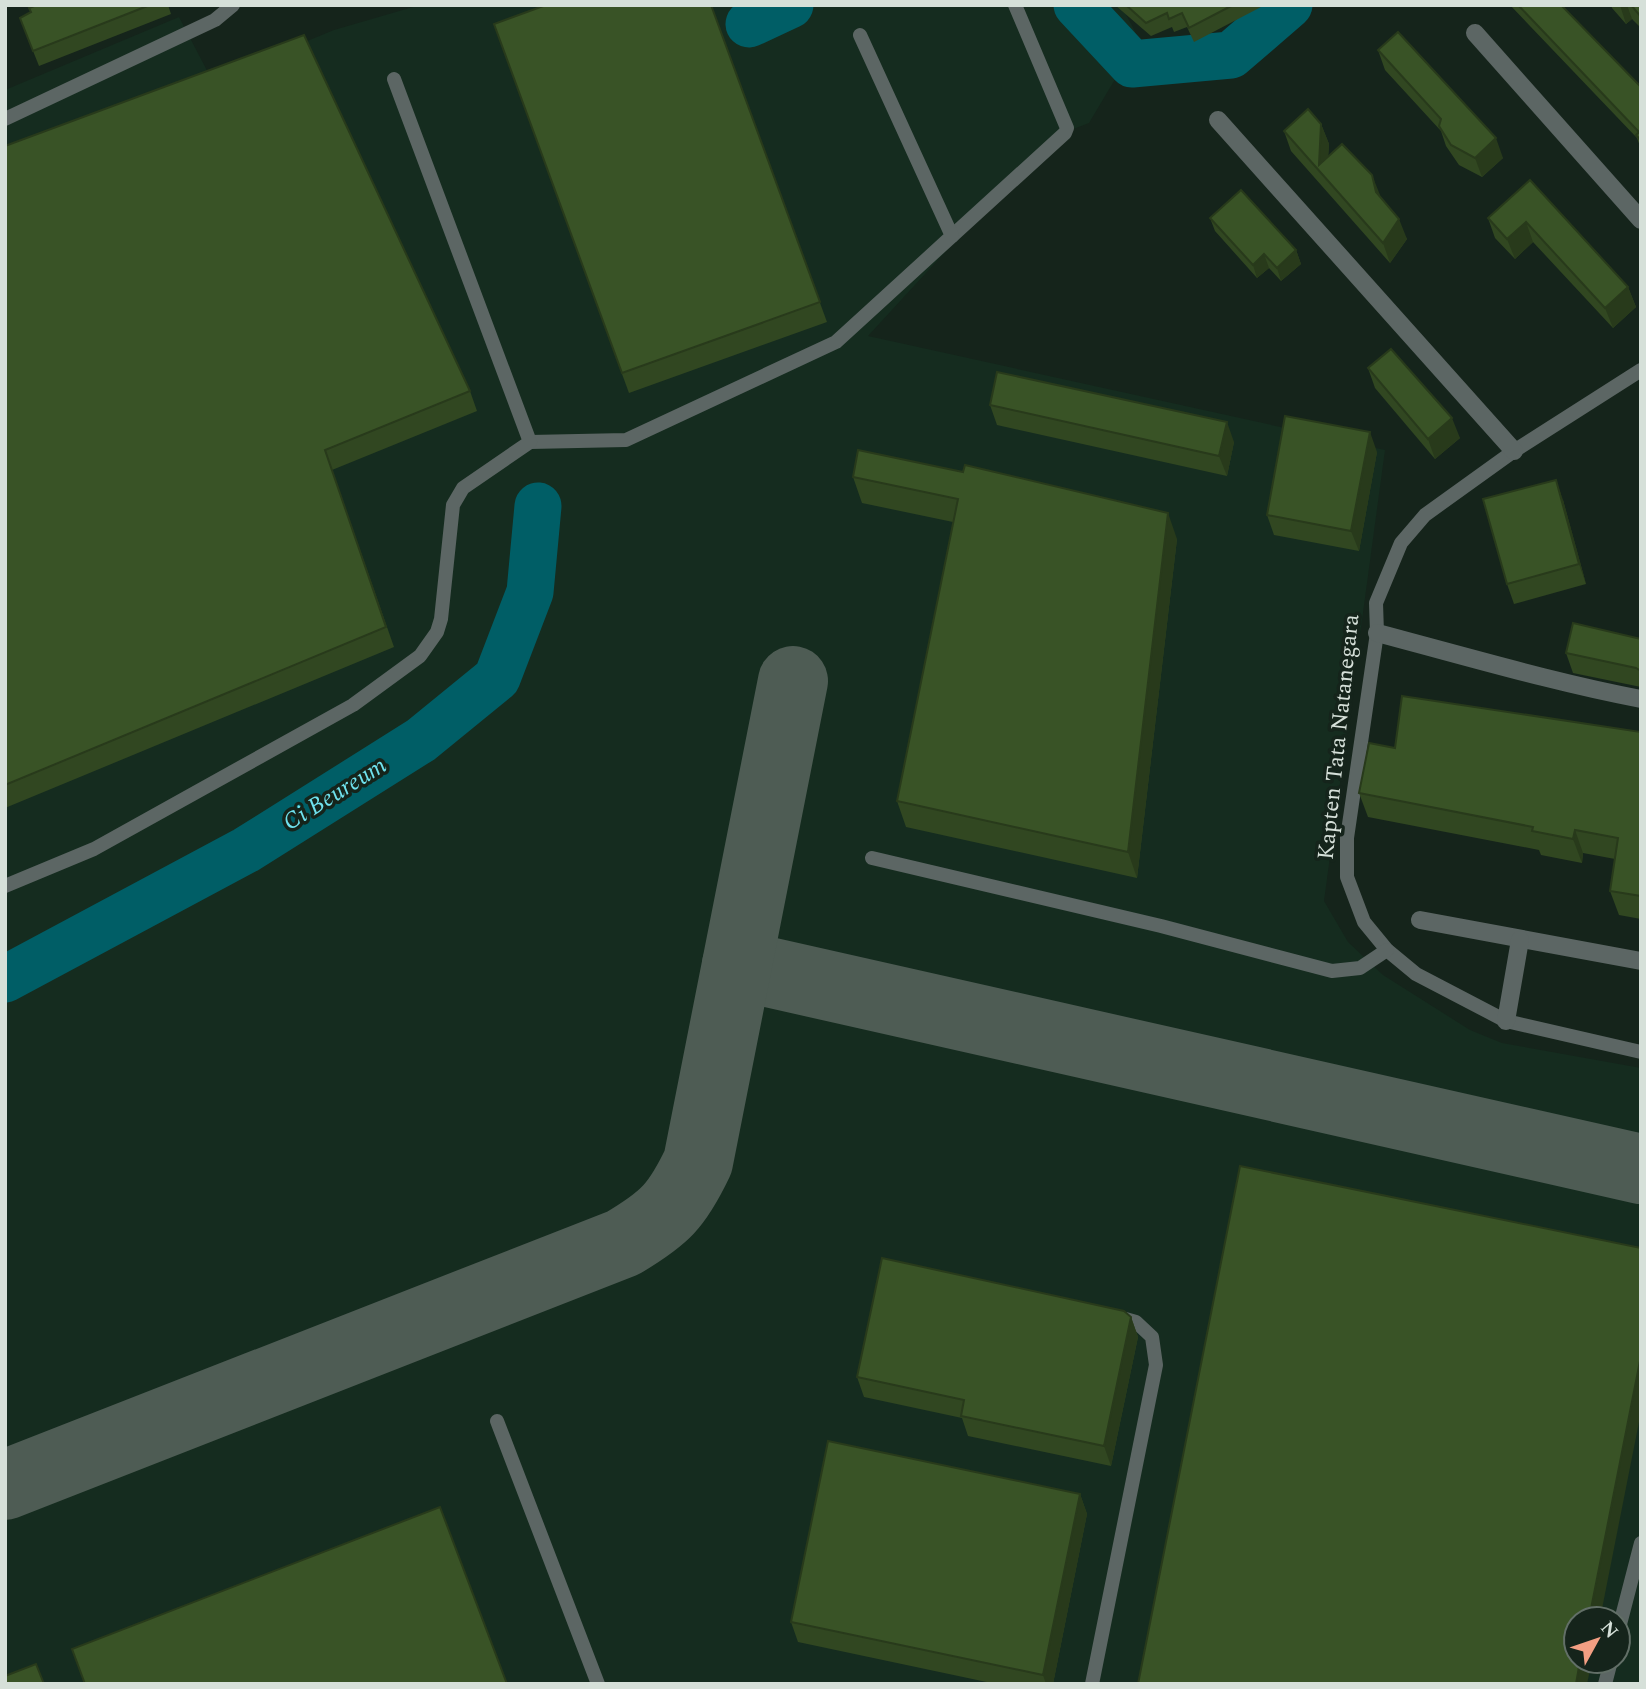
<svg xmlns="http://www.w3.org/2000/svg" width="1646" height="1689" viewBox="0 0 1646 1689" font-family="Spectral,serif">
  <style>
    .built { fill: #152c1f; fill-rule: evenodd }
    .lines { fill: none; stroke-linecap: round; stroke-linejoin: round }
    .river { stroke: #005e66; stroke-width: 47 }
    .taxiway { stroke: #4e5c54; stroke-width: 70 }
    .service { stroke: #5c6664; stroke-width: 14 }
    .minor { stroke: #5c6664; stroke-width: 18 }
    .wall { fill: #314721 }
    .shaded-wall { fill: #283a1b }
    .building { fill: #395326; stroke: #283a1b; stroke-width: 2 }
    .labels { text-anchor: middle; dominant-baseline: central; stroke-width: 7; stroke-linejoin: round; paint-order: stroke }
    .street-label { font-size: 23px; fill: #d6e0d9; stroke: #15241b }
    .water-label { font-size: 24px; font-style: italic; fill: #6fe2ee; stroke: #15241b }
  </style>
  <rect width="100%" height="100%" fill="#15241b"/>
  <path class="built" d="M420,5H1121L1139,39L1089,123L1050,138L868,336L1385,450L1324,901L1348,942L1383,975L1470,1030L1502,1043L1641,1068V1684H5V90L179,17L212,80L334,30ZM1576,1619H1618V1661H1576Z"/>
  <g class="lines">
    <g class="river">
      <polyline points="1077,5 1132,64 1231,55 1289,5"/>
      <polyline points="749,24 790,5"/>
      <polyline points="5,979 246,850 421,740 497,678 530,592 538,506"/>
    </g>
    <g class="taxiway">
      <polyline points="737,965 1641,1169"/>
      <path d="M5,1485L623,1243C665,1218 677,1206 698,1162L793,681"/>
    </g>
    <g class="service">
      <polyline points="5,119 215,20 233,5"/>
      <polyline points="952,236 1065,133 1067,128 1015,5"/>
      <polyline points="1641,370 1514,451 1425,515 1401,543 1376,603 1377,633 1347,838 1347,877 1364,922 1387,950 1416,974 1506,1021 1641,1052"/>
      <polyline points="530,442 626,440 836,342 952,236 860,35"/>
      <polyline points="872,858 1161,926 1332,971 1360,968 1387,950"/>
      <polyline points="5,886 94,849 353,705 420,656 437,632 441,619 453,505 463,488 530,442 394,79"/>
      <polyline points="497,1421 598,1684"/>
      <polyline points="1618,1632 1641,1543"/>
      <polyline points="1092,1684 1156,1365 1152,1337 1136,1322 1115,1316"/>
      <polyline points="1605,1684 1611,1661"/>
    </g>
    <g class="minor">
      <polyline points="1475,33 1641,220"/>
      <polyline points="1218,120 1514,451"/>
      <path d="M1377,633C1465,656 1552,682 1641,699"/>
      <polyline points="1420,920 1641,961"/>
      <polyline points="1506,1021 1520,940"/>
    </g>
  </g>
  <g class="wall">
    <polygon points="37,5 168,5 171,14 39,66 20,18 31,12"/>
    <polygon points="711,5 827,322 629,393 494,24"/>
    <polygon points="1115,5 1260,5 1261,7 1194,42 1187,27 1174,32 1172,27 1151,36"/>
    <polygon points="1510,5 1561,5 1641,87 1641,149 1637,138"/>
    <polygon points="1611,5 1641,5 1641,28 1632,19 1626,24 1612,8"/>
    <polygon points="1378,50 1503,158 1482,177 1459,165 1446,146 1441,131 1385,70"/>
    <polygon points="1321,124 1329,144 1328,157 1380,197 1407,239 1390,263 1291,151 1284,131"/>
    <polygon points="5,146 470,391 477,411 332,470 394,647 5,808"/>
    <polygon points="1530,180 1628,287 1636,307 1613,328 1533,242 1515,259 1495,238 1488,218"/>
    <polygon points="1210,218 1296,250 1301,264 1281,281 1269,268 1257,278 1215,231"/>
    <polygon points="1368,368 1460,438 1435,459 1375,388"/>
    <polygon points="990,405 1234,442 1227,476 997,425"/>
    <polygon points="1377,452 1359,551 1274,535 1267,515"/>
    <polygon points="853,477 1177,539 1137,878 906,827 897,801 953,522 862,503"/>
    <polygon points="1563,500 1586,584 1514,604 1507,584"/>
    <polygon points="1641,639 1641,687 1573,673 1566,653"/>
    <polygon points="1641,732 1641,919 1619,915 1610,891 1615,859 1583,853 1582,863 1541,855 1539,850 1368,817 1359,793 1395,748"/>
    <polygon points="1131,1317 1138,1337 1111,1466 968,1436 962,1418 864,1397 857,1377"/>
    <polygon points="1080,1494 1087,1514 1053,1684 996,1684 798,1642 791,1622"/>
  </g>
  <g class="shaded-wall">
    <polygon points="1620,5 1627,5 1632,19 1626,24"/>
    <polygon points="1321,124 1329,144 1327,179 1319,165"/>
    <polygon points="1496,138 1503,158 1482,177 1475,158"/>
    <polygon points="1372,175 1380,195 1383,212 1376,192"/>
    <polygon points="1399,219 1407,239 1390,263 1383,243"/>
    <polygon points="1526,222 1533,242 1515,259 1507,239"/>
    <polygon points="1296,250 1301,264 1281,281 1277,268"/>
    <polygon points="1264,254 1269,268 1257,278 1253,265"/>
    <polygon points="1628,287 1636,307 1613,328 1605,308"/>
    <polygon points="1452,418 1460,438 1435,459 1428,439"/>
    <polygon points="1227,422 1234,442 1227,476 1219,456"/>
    <polygon points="1370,432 1377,452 1359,551 1351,531"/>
    <polygon points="1556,480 1563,500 1586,584 1579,564"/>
    <polygon points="1168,513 1177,539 1137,878 1128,852"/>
    <polygon points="1575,830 1583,853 1582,863 1573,839"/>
    <polygon points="1131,1317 1138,1337 1111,1466 1104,1446"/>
    <polygon points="1641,1356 1641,1412 1600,1619 1589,1619"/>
    <polygon points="1080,1494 1087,1514 1053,1684 1046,1684 1043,1675"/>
    <polygon points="1580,1661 1592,1661 1587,1684 1576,1684"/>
  </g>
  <g class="building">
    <polygon points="37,5 150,5 33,51 20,18 31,12 29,8"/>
    <polygon points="546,5 711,5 820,302 622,373 494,24"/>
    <polygon points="1126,5 1233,5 1189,28 1182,13 1169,19 1167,13 1146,23"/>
    <polygon points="1518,5 1561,5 1641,87 1641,141 1636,135 1639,132"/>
    <polygon points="1631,5 1641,5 1641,17"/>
    <polygon points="1398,32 1496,138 1475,158 1451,145 1439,126 1441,119 1378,50"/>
    <polygon points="304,35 470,391 325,450 386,627 5,785 5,146"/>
    <polygon points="1308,109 1321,124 1319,165 1342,144 1372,175 1376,192 1399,219 1383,243 1284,131"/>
    <polygon points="1530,180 1628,287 1605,308 1526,222 1507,239 1488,218"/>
    <polygon points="1241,190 1296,250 1277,268 1264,254 1253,265 1210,218"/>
    <polygon points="1391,349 1452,418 1428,439 1368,368"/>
    <polygon points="997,372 1227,422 1219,456 990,405"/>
    <polygon points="1285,416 1370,432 1351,531 1267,515"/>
    <polygon points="858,450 963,472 965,465 1168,513 1128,852 897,801 958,499 853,477"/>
    <polygon points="1556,480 1579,564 1507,584 1483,499"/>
    <polygon points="1573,623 1641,639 1641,671 1636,668 1566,653"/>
    <polygon points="1402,696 1641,732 1641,896 1610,891 1618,838 1575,830 1573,839 1532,831 1533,827 1359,793 1369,743 1395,748"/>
    <polygon points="1240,1166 1641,1248 1641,1356 1589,1619 1576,1619 1576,1661 1580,1661 1576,1684 1138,1684"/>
    <polygon points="882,1258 1124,1311 1131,1317 1104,1446 961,1416 964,1400 857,1377"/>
    <polygon points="828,1441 1080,1494 1043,1675 791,1622"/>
    <polygon points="440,1507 507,1684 85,1684 72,1649"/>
    <polygon points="36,1664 44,1684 5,1684 5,1676"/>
  </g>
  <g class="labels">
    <g class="street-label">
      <text transform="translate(1339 737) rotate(-84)">Kapten Tata Natanegara</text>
    </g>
    <g class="water-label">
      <text transform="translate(335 794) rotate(-32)">Ci Beureum</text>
    </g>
  </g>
  <rect width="1646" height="1689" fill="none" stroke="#d6e0d9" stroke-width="14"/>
  <g transform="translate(1597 1640) rotate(50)"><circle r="33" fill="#15241b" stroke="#626f67" stroke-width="2"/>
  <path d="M0-5L12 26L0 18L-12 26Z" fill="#f39f83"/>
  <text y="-10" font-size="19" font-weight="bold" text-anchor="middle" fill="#d6e0d9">N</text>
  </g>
</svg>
